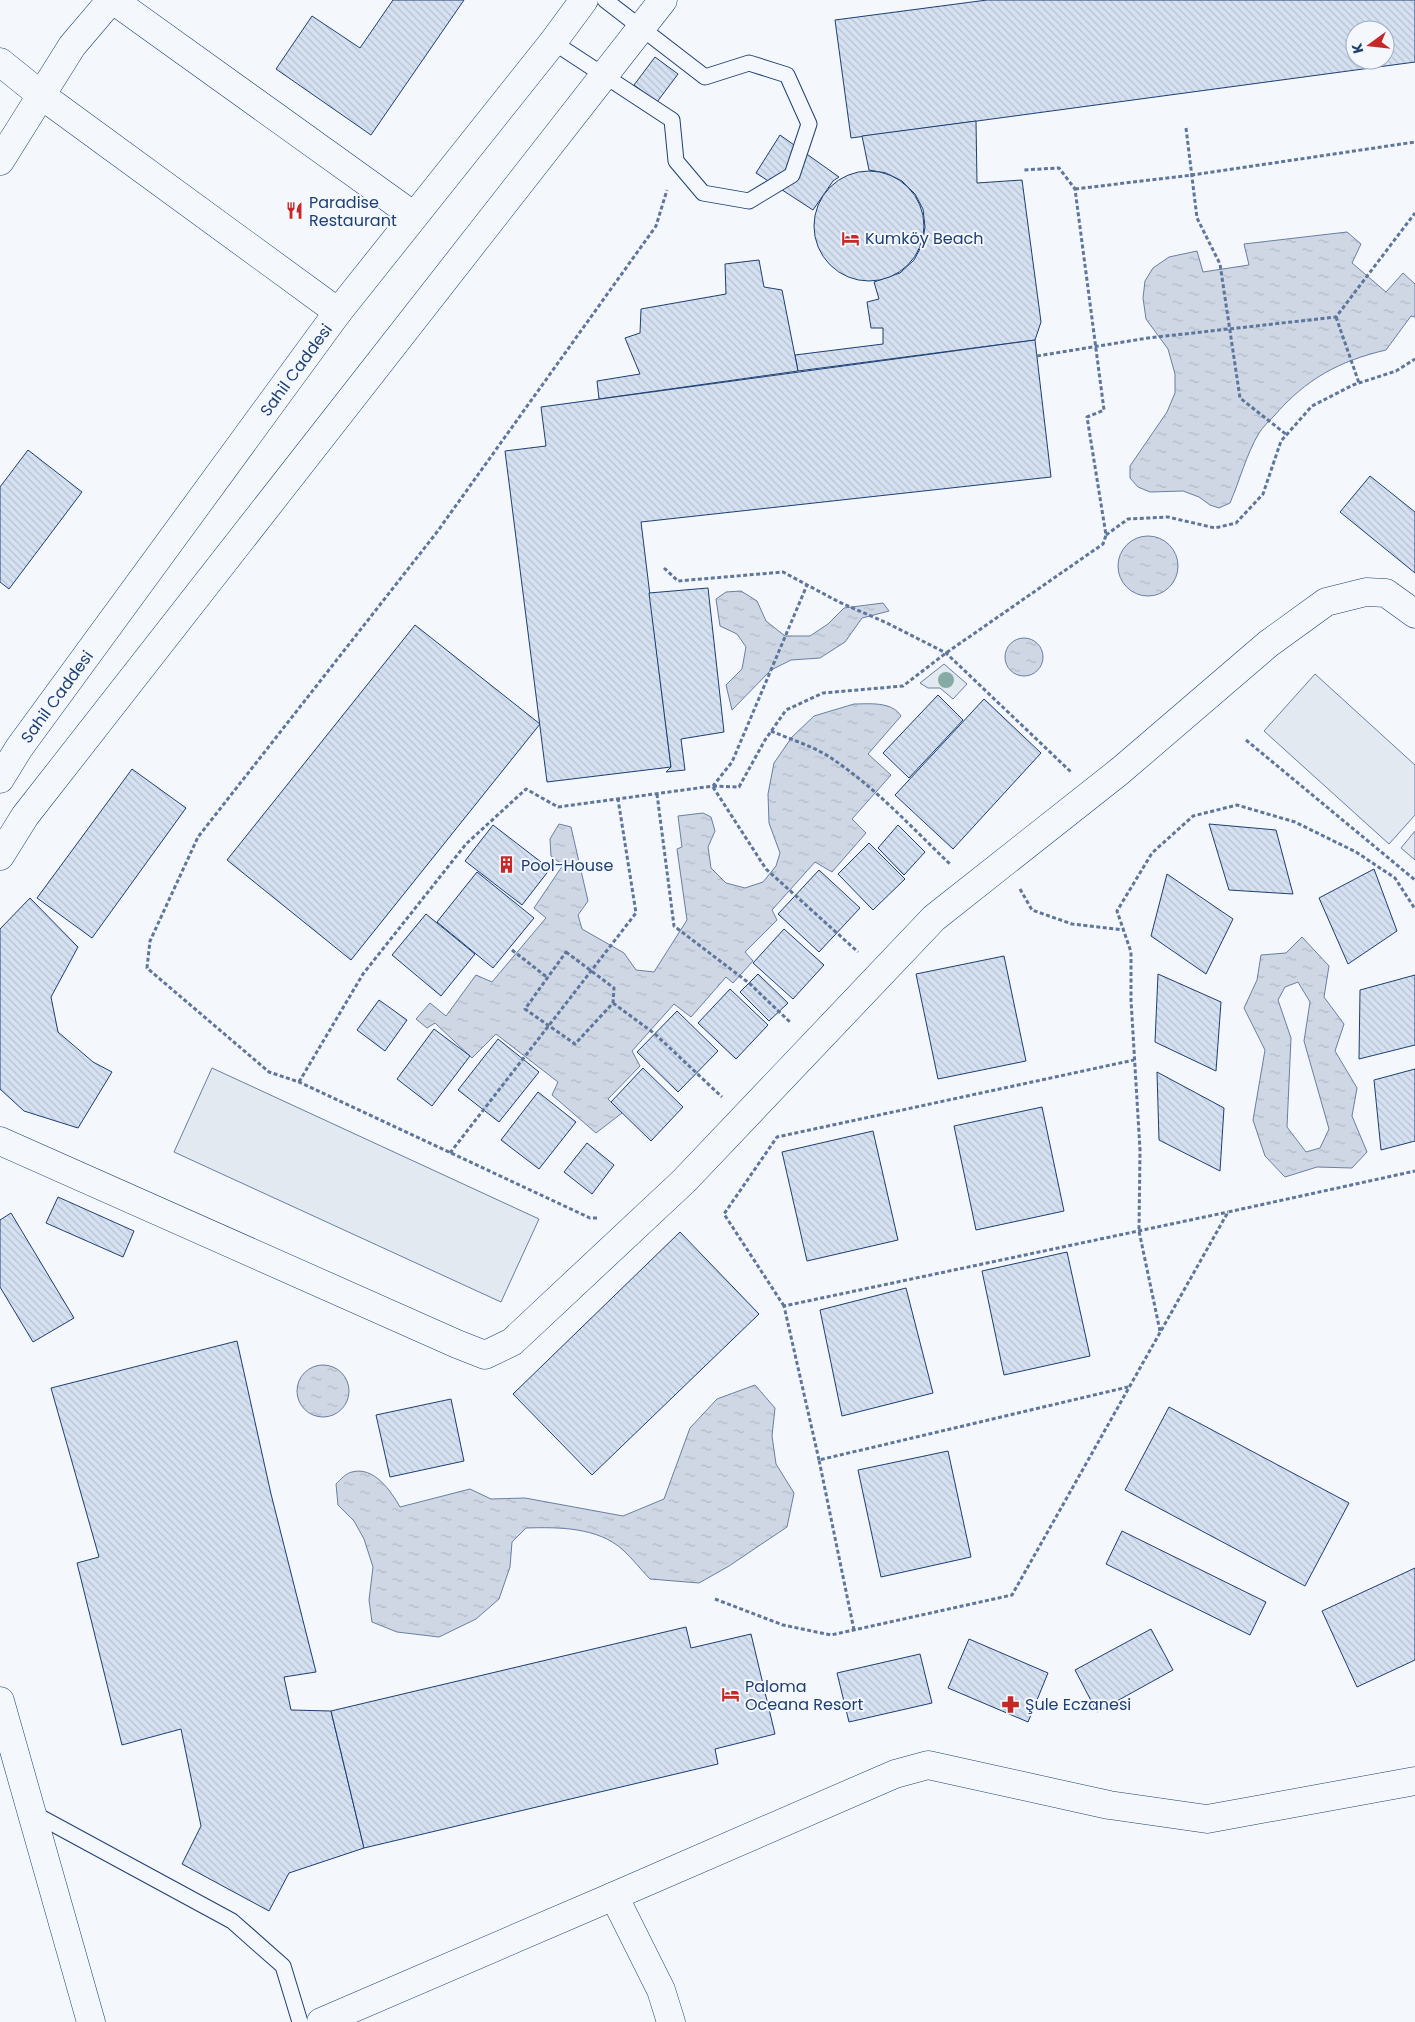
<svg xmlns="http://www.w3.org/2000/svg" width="1415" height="2022" viewBox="0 0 1415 2022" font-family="Poppins,sans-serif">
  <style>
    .grass { fill: #e3e9f0; stroke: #687fa3 }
    .water { fill: url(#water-ripples); stroke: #687fa3; fill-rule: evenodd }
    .building { fill: url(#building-back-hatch); stroke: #1d3f73; fill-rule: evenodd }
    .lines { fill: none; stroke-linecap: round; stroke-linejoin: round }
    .lane-casing { stroke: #1d3f73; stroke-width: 17 }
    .street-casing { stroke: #1d3f73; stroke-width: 29 }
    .secondary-casing { stroke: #1d3f73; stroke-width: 29 }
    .path { stroke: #5e769c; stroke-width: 3; stroke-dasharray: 4 2.5; stroke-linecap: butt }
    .lane { stroke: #f4f7fb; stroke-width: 15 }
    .street { stroke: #f4f7fb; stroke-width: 28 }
    .secondary { stroke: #f4f7fb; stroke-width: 28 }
    .tree { fill: #86aba6 }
    .labels { text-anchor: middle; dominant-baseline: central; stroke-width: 4; stroke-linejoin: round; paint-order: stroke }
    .poi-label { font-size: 16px; fill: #1d3f73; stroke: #f4f7fb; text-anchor: start }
    .street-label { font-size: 16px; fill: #1d3f73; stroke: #f4f7fb }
  </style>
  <defs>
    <pattern id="water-ripples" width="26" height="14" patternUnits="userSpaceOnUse" patternTransform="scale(1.25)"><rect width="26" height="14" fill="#cfd7e4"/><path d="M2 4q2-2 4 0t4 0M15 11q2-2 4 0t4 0" fill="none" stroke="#b1bac7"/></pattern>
    <pattern id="building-back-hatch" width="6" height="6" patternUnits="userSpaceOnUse" patternTransform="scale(1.25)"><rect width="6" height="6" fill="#d5e0f0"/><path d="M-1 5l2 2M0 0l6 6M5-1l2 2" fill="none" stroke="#b6c1d1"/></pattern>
  </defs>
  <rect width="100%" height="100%" fill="#f4f7fb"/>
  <g class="grass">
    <polygon points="944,664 967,684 953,699 940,688 928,688 920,683"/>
    <polygon points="1315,674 1415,765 1415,815 1389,844 1264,731"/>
    <polygon points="1415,831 1415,860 1401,848"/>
    <polygon points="212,1068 539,1219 501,1302 174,1152"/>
  </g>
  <g class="water">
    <path d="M1347,232L1361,244L1352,263L1386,292L1403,273L1415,284V317L1411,316L1386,350C1339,361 1306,379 1274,416C1269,421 1263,427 1259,433C1246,455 1240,480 1230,503L1219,508L1210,505L1199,497L1183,491L1150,492L1138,487L1130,478V466L1167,412L1175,393V374L1168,349L1146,319L1143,298L1145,281L1153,268L1169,257L1197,251L1203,272L1249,265L1244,244Z"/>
    <circle cx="1148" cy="566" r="30"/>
    <polygon points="741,591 757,601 766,621 785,636 810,636 828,624 844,608 883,603 889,611 862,618 845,642 820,658 791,660 771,670 732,710 726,685 742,669 746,647 737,634 720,626 716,599 726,592"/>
    <circle cx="1024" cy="657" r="19"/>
    <path d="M854,704C868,704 892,701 901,716L868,754L891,775L852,819L866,833L832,872L815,862L772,910L777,920L745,952L753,961L733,983L726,977L691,1017L674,1004L632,1051L640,1066L608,1099L622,1113L596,1133L552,1095L558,1082L496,1034L472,1058L435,1023L427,1028L416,1019L430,1003L446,1016L476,975L492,982L546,918L534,908L563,865L551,856L550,839L559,824L571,827L588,901L578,915L582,929L624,953L636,970L654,972L687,920L677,849L682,847L678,816L703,813L711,817L715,831L708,847L711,868L726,883L745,888L763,882L776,866L780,853L769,823L768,794L774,763L792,737L814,716Z"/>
    <path d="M1302,937L1329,966L1324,997L1344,1024L1335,1051L1357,1088L1352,1116L1367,1152L1352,1168L1317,1167L1285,1177L1265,1156L1253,1120L1265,1050L1244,1008L1257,980L1261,955L1286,953ZM1298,982L1310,1002L1304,1041L1329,1129L1320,1148L1306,1152L1287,1127L1291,1038L1278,1000L1285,987Z"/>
    <circle cx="323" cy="1391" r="26"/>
    <path d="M755,1385L775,1408L772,1436L776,1464L794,1493L787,1527L729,1566L699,1583L650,1579C641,1570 633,1559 623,1550C598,1527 558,1527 526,1528L512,1542L510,1567L499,1599L476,1619L439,1637L397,1632L372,1622L369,1600L373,1567L364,1539L354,1521L338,1505L336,1484C340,1480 346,1473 352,1472C374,1466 391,1491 400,1507L470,1489L491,1499L525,1498L623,1516L664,1499L690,1428L717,1399Z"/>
  </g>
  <g class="building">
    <polygon points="393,0 464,0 371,135 276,69 312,16 360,48"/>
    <path d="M987,0H1415V62L851,138L835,20ZM1355,30H1385V60H1355Z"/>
    <polygon points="655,57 678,74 657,102 634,85"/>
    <polygon points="976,121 977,183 1022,180 1041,322 1035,340 798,371 795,355 883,344 883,328 871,328 867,302 879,299 874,282 900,273 914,260 922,245 925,227 923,209 915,194 902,181 886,173 869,170 862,136"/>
    <polygon points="780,135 839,177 833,181 813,210 756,173"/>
    <circle cx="869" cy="226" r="55"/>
    <polygon points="759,260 764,287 782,290 798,371 599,399 597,381 640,374 625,338 640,333 641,309 726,294 725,264"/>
    <polygon points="1035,340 1051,477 641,522 671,767 547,782 505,451 546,446 541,407"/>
    <polygon points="28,450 82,492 9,589 0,582 0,487"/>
    <polygon points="1370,476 1415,512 1415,573 1340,512"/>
    <polygon points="708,588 724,732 681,739 685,770 666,772 671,767 649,593"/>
    <polygon points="415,625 540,724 351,960 227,860"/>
    <polygon points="938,695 963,720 909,778 883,753"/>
    <polygon points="984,699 1041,753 953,849 895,795"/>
    <polygon points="132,769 186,808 92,938 37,898"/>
    <polygon points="1209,824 1276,830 1293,894 1229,890"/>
    <polygon points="493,825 550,869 522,905 465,861"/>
    <polygon points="898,825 925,852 904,875 878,848"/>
    <polygon points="869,843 905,879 873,910 838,874"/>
    <polygon points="1374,869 1397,931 1348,964 1319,898"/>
    <polygon points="819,870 860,908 819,952 778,914"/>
    <polygon points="477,872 534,918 493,968 437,922"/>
    <polygon points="1167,874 1233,919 1206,974 1151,936"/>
    <polygon points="30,898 78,947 51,997 58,1032 93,1062 112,1072 78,1128 24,1111 0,1089 0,929"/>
    <polygon points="426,914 475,954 441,996 392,955"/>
    <polygon points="784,929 824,965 793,999 753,963"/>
    <polygon points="1004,956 1026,1061 938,1079 916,974"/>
    <polygon points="758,974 788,1003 769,1021 740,992"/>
    <polygon points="1158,974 1221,1002 1216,1071 1155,1042"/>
    <polygon points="1415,975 1415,1045 1359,1059 1360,990"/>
    <polygon points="730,989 768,1025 736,1059 698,1023"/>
    <polygon points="379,1000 407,1020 385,1051 357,1030"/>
    <polygon points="677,1011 718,1051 678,1092 637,1052"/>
    <polygon points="434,1029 470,1056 432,1106 397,1079"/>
    <polygon points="498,1039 539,1072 499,1122 458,1090"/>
    <polygon points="643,1068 683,1107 651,1141 611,1102"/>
    <polygon points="1415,1069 1415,1141 1381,1150 1374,1080"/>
    <polygon points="1157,1072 1224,1108 1220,1171 1159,1140"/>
    <polygon points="538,1092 576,1122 539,1169 501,1140"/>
    <polygon points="1042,1107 1064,1211 976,1230 954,1126"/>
    <polygon points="873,1131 898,1240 807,1261 782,1152"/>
    <polygon points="587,1143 614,1165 592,1194 564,1172"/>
    <polygon points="58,1197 134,1231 123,1257 46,1223"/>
    <polygon points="11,1213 74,1318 33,1342 0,1287 0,1220"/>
    <polygon points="680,1232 759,1314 592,1475 513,1394"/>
    <polygon points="1067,1252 1090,1356 1004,1375 982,1271"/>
    <polygon points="906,1288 933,1393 842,1416 820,1310"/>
    <polygon points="237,1341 271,1494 316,1672 284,1677 291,1710 331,1711 364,1848 289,1873 269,1911 182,1864 201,1826 181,1729 122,1745 77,1563 99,1557 51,1388"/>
    <polygon points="451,1399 464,1461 390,1477 376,1415"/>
    <polygon points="1169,1407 1349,1503 1305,1586 1125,1490"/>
    <polygon points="948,1451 971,1557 881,1577 858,1470"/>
    <polygon points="1122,1531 1266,1602 1250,1635 1106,1564"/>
    <polygon points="1415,1568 1415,1660 1357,1687 1322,1611"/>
    <polygon points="686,1627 691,1648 751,1634 775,1734 715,1749 718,1764 364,1848 331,1711"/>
    <polygon points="1151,1629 1173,1670 1097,1712 1075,1670"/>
    <polygon points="969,1639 1048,1673 1028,1722 948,1688"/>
    <polygon points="920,1654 932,1703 849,1722 837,1673"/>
  </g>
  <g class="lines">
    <defs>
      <g id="lane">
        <polyline points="553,42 672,120 676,161 703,193 749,201 792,175 809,124 787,75 749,63 705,77 605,0"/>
        <polyline points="31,1812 232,1921 283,1966 300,2022"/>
      </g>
      <g id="street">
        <polyline points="113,0 414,216"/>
        <polyline points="0,62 41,95 338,312"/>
        <polyline points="0,161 72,46 111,0"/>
        <polyline points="0,856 25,816 663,0"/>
        <polyline points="0,1141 457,1344 485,1355 512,1342 684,1181 934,918 1120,771 1268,644 1326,602 1366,592 1386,593 1415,614"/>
        <polyline points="0,1701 91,2022"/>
        <polyline points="614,1896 895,1774 928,1765 1109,1805 1207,1819 1415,1781"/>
        <polyline points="321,2022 614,1896 661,1990 671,2022"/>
      </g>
      <g id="secondary">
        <path id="s1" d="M0,779L19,748L338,312L553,42L584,0"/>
      </g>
    </defs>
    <use href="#lane" class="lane-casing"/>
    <use href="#street" class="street-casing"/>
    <use href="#secondary" class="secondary-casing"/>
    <g class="path">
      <polyline points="1186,128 1197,218 1220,264 1240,398 1287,435"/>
      <polyline points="1075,189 1192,175 1415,142"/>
      <polyline points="1336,317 1359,383"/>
      <polyline points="1037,356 1148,338 1336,317 1415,213"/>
      <polyline points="1106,535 1128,519 1168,517 1215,528 1236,523 1263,494 1281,441 1312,406 1353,385 1396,371 1415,359"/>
      <polyline points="664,568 678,581 783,572 839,602 887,623 946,653 1071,772"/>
      <path d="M771,731C792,740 816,747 834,760C877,789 914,830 951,865"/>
      <polyline points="1246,740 1415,880"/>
      <polyline points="713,786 739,787 765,740 786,710 823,693 903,686 946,653 1103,544 1106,535 1087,417 1104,410 1075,189 1059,168 1023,170"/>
      <polyline points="713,787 766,869 858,952"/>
      <polyline points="657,794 674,926 749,983 791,1023"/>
      <polyline points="1020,889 1032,910 1072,924 1124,930"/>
      <polyline points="512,950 548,978"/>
      <polygon points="566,952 614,988 613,1003 575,1044 525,1009"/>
      <polyline points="613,1003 655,1034 722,1097"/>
      <polyline points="299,1082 363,974 466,844 526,789 558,807 713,786 732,762 807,585"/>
      <polyline points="450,1153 636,913 618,799"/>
      <polyline points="597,1218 590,1218 299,1082 269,1072 147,968 150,941 198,837 437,532 656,226 667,190"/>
      <polyline points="784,1306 724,1214 777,1137 1134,1060"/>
      <polyline points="1160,1331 1139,1231 1140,1150 1131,1000 1131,952 1117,911 1152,853 1193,816 1237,805 1295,822 1356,852 1395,878 1415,909"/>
      <polyline points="819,1460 784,1306 1228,1212"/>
      <polyline points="715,1599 783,1625 831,1635 1012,1595 1228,1212 1415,1171"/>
      <polyline points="854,1630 819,1460 1128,1387"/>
    </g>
    <use href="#lane" class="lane"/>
    <use href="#street" class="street"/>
    <use href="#secondary" class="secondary"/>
  </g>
  <circle class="tree" cx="946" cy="680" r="8"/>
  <defs>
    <symbol id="restaurant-bare" viewBox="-9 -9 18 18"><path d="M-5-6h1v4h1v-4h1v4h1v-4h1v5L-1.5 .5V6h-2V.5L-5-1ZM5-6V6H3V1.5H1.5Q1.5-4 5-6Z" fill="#c62828" stroke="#f4f7fb" stroke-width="2.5" paint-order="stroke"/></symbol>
    <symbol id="hotel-bare" viewBox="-9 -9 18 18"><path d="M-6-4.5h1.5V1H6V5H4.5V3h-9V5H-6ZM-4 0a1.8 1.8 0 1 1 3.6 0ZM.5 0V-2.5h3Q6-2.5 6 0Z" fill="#c62828" stroke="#f4f7fb" stroke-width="2.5" paint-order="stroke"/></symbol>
    <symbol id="building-bare" viewBox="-9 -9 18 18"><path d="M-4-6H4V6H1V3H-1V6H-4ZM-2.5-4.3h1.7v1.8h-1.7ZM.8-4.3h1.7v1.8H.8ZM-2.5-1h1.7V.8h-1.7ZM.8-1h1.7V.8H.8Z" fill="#c62828" stroke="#f4f7fb" stroke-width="2.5" paint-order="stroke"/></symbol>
    <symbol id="pharmacy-bare" viewBox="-9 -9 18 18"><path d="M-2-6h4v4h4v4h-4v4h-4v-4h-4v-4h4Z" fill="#c62828" stroke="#f4f7fb" stroke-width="2.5" paint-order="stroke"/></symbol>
  </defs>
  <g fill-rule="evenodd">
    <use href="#restaurant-bare" x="282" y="198" width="25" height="25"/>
    <use href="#hotel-bare" x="838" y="226" width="25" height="25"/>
    <use href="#building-bare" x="494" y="852" width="25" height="25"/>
    <use href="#hotel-bare" x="718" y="1682" width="25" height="25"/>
    <use href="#pharmacy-bare" x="998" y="1692" width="25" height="25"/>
  </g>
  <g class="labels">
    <g class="poi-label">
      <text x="309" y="202">Paradise<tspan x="309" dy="18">Restaurant</tspan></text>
      <text x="865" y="238">Kumköy Beach</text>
      <text x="521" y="865">Pool-House</text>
      <text x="745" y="1686">Paloma<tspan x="745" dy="18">Oceana Resort</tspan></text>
      <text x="1025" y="1704">Şule Eczanesi</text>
    </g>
    <g class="street-label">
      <text stroke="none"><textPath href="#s1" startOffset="505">Sahil Caddesi</textPath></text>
      <text stroke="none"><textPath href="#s1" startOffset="100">Sahil Caddesi</textPath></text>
    </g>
  </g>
  <g transform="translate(1370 45) rotate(255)"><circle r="24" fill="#f4f7fb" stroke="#9eadc5"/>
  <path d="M0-4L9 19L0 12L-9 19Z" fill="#c62828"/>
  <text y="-8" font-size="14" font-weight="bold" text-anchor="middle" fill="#1d3f73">K</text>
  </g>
</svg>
